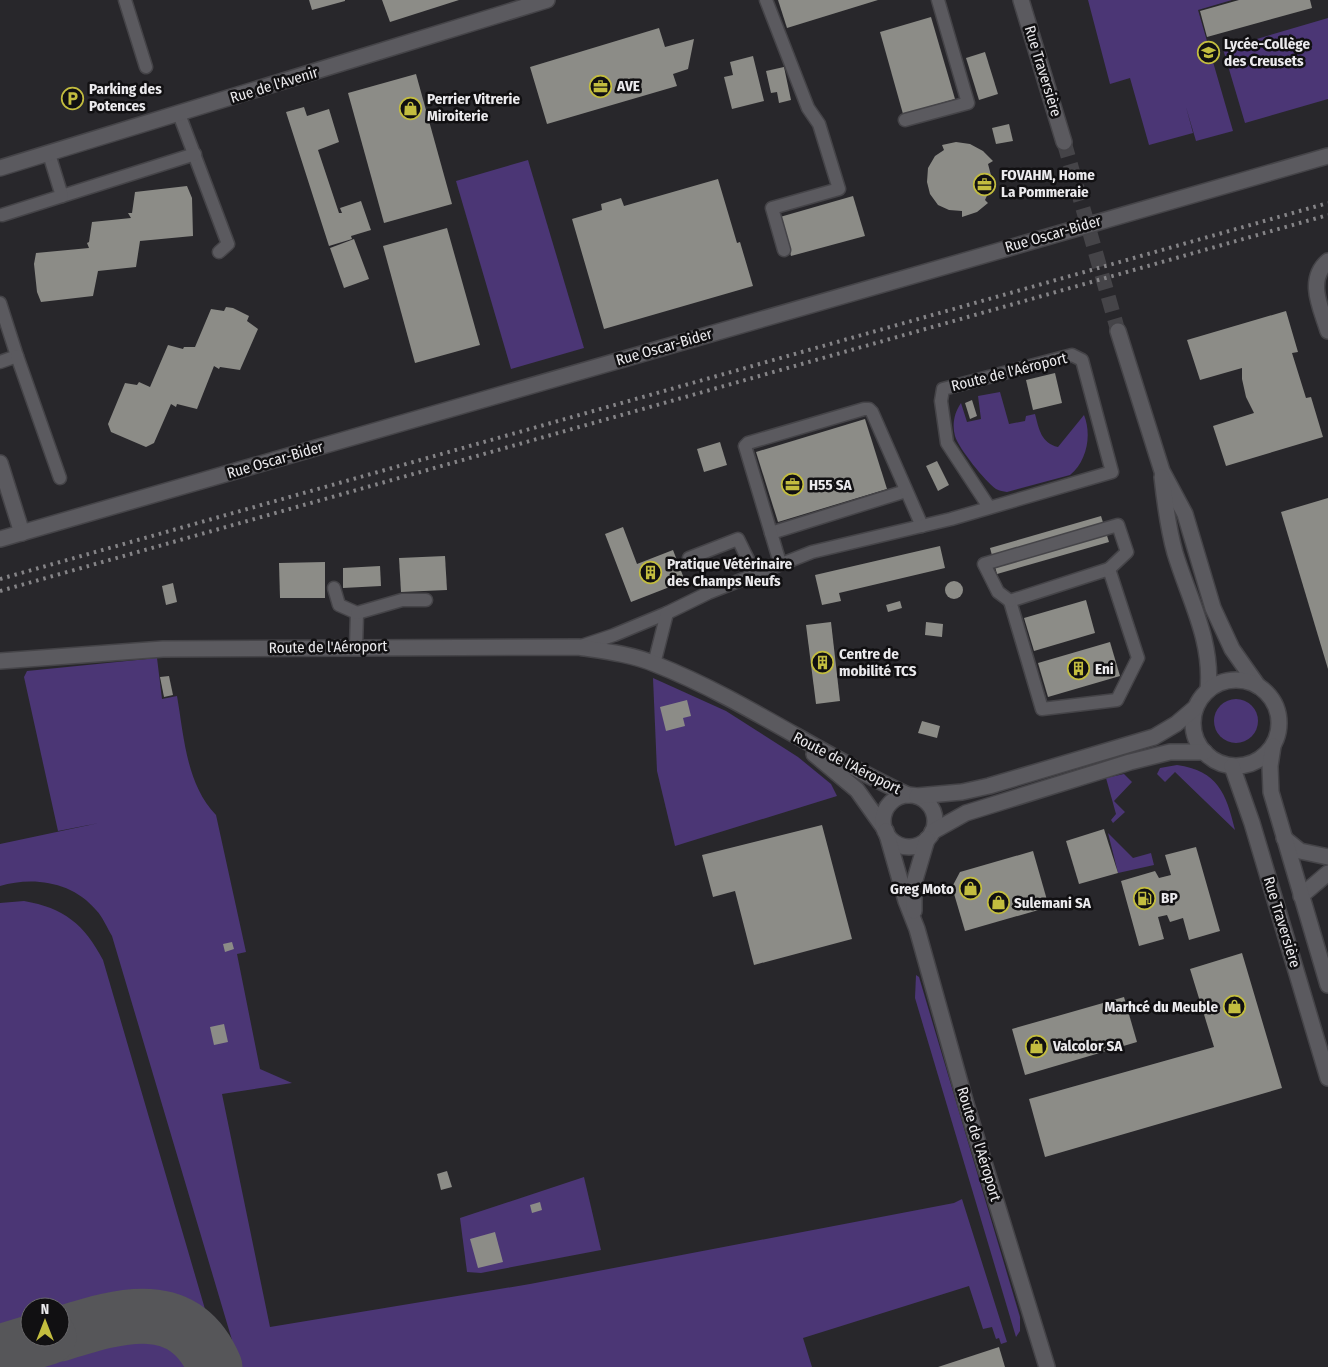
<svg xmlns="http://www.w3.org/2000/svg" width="1328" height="1367" viewBox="0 0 1328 1367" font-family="'Fira Sans Condensed',sans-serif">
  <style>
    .green { fill: #4b3675 }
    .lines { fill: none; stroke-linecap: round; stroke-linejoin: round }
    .taxiway { stroke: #565659; stroke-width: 55 }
    .building { fill: #8c8c87 }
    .secondary-tunnel { stroke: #454448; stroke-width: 15; stroke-dasharray: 15 8; stroke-linecap: butt }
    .lane-casing { stroke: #454448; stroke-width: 15 }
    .street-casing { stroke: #454448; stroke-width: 18 }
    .secondary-casing { stroke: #454448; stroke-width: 18 }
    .lane { stroke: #5b5a5f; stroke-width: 12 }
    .street { stroke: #5b5a5f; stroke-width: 15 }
    .secondary { stroke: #5b5a5f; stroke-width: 15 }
    .rail { stroke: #858487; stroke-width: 4; stroke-dasharray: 2.5 5; stroke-linecap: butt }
    .labels { text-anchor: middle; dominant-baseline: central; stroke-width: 5; stroke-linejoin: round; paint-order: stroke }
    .poi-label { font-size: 15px; font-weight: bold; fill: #ebeaed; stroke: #111012; text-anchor: start }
    .street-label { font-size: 15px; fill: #ebeaed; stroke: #111012 }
  </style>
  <rect width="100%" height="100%" fill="#28272b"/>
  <g class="green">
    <polygon points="1088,0 1232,0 1198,10 1233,131 1196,141 1186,107 1193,133 1149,145 1130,78 1110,84"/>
    <polygon points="1328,18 1328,99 1245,123 1223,49"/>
    <polygon points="528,160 584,348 511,369 456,181"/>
    <path d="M1000,392L1009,424L1025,421L1026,416L1035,414C1039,429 1041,443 1058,447L1084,415C1092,435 1087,461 1070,475L1007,492C1003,491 1000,491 996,489C985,481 959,449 955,436C952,425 954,413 961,403L967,422L981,419L978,396Z"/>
    <path d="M157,658L162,699L177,696C184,736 186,784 216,815L246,952L237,954L260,1069L292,1083L222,1094L270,1327L530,1284L954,1203L962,1199L1007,1342L1001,1344L999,1338L996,1339L992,1327L983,1329L969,1286L803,1338L812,1367H240L112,936C107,928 103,917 96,910C73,882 33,876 0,886V844L99,823L58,831L24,677L27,671Z"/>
    <polygon points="653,678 726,711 798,757 831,784 837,796 675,846 657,771"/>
    <circle cx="1236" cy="721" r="22"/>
    <path d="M1177,765C1218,771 1226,793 1235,830L1175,772L1165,782L1157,774L1160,768Z"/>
    <polygon points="1124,774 1132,782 1114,801 1125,812 1113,823 1111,820 1116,814 1106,778"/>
    <polygon points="1108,833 1133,858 1151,853 1154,865 1118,873"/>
    <path d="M24,901C64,908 84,924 103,960L207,1316C192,1306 173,1293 154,1293C126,1292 87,1310 60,1318V1307H30V1327L0,1336V903Z"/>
    <polygon points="916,975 919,977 1020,1317 1020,1331 1016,1337 915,998"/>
    <polygon points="584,1177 601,1250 481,1273 467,1272 460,1218"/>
    <path d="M115,1334C147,1335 171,1341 190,1367H3Z"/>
  </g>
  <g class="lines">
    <g class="taxiway">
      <path d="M60,1334C118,1316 184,1294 215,1367"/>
      <polyline points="0,1352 49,1337"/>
    </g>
  </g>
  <g class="building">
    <polygon points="309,0 345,0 345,1 312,10"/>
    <polygon points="382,0 459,0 390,22"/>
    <polygon points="778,0 878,0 787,28"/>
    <polygon points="1239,0 1310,0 1312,8 1207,37 1200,11"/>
    <polygon points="931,17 955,99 903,114 880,32"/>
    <polygon points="659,28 665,47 694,39 688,69 673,74 677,86 547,124 530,67"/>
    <polygon points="985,52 998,94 979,100 966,58"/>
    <polygon points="753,56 764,101 732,109 724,77 733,75 730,62"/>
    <polygon points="784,67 791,100 779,103 777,92 771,93 766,71"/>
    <polygon points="416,74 452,204 384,223 348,93"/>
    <polygon points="304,107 307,116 329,109 339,142 318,150 339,213 342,213 340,208 361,201 371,230 351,236 352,239 329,246 286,112"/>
    <polygon points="1009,124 1013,141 996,144 992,128"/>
    <polygon points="956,142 970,144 983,151 993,161 988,164 992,179 991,187 985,200 988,203 977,212 962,217 962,211 949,210 938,205 930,194 927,182 928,168 935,156 944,150 942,145"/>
    <polygon points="718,179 737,243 740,242 753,286 604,329 572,219 602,210 601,204 621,198 624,206"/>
    <polygon points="187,186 192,198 193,236 140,241 136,267 98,271 93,296 41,302 37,292 34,264 36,253 89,248 87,243 89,242 92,222 131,218 128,213 132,213 135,192"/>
    <polygon points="853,196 865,236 791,256 780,217"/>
    <polygon points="447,228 480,345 415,363 383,246"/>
    <polygon points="354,239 369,279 344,288 330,248"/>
    <polygon points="226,307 233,308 249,316 247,321 258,329 240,370 220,367 219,369 214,366 197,409 177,404 176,407 171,404 154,443 146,447 111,432 108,424 125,383 137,385 139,382 150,387 168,345 183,349 184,347 195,347 211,309 224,311"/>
    <polygon points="1286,311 1298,352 1292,353 1306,398 1311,397 1323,437 1226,466 1213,426 1254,413 1246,397 1242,379 1242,368 1200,380 1187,340"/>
    <polygon points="1055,373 1062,403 1033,410 1026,380"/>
    <polygon points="972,400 977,416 970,419 965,403"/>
    <polygon points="865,419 887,489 778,522 756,452"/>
    <polygon points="720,442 727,465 704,472 697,449"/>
    <polygon points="937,461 949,485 938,491 926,466"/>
    <polygon points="1328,498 1328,669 1281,512"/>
    <polygon points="1101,516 1109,542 997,574 990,548"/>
    <polygon points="623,527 637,564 673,550 685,581 631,602 605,534"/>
    <polygon points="940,546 945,568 839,593 841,601 822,605 815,575"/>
    <polygon points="445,556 447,590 401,592 399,558"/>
    <polygon points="325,562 325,598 280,598 279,563"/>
    <polygon points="380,566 381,586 343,588 343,568"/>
    <circle cx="954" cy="590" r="9"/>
    <polygon points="173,583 177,602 166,605 162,586"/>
    <polygon points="1086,600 1095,633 1034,651 1024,618"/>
    <polygon points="900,601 902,608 888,612 886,605"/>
    <polygon points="831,622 840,701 816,704 806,625"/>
    <polygon points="926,622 943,624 942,637 925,635"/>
    <polygon points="1110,642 1120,676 1048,697 1038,663"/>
    <polygon points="169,676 173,695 164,697 160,677"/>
    <polygon points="687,700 691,716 683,718 685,726 666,731 660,707"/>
    <polygon points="922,721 940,726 937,738 918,733"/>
    <polygon points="822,825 852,939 754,965 735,891 713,897 702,855"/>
    <polygon points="1104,829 1118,873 1079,884 1066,841"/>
    <polygon points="1196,847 1220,931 1189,940 1183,918 1170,922 1167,915 1158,917 1164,939 1139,946 1121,881 1155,871 1159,878 1171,875 1165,855"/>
    <polygon points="1033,851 1049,907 965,931 952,887 960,872"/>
    <polygon points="232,942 234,949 225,952 223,944"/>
    <polygon points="1242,953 1282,1088 1045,1157 1029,1099 1214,1047 1190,969"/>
    <polygon points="1124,997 1137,1042 1025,1075 1012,1029"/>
    <polygon points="224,1024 228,1042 214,1045 210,1027"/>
    <polygon points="447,1171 452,1187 441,1190 437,1174"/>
    <polygon points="540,1202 542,1210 532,1213 530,1205"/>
    <polygon points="495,1232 503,1262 478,1268 470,1239"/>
    <polygon points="999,1347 1005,1367 938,1367"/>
  </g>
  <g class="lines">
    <polyline class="secondary-tunnel" points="1064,142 1118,331"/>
    <defs>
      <g id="lane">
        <polyline points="125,0 146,67"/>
        <polyline points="766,0 808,108 819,124 839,189 772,208 784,250"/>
        <polyline points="179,114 228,244 219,252"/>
        <polyline points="905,120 968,103 938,0"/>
        <polyline points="62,196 195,154"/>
        <polyline points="2,215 62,196 49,154"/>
        <polyline points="0,303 17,356 0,362"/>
        <polyline points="17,356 60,478"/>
        <polyline points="771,533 906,491"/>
        <polyline points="689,558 738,539 755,574"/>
        <polyline points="780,563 745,446 748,443 864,409 869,409 872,412 922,526"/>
        <polygon points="1109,569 1138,658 1117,700 1042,709 1010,601"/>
        <polyline points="334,588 339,605 357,613 356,647"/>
        <polyline points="1010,601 998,592 984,564 1118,525 1127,552 1109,569"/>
        <polyline points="357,613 402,600 426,600"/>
        <polyline points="578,647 614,635 667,613"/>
        <polyline points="654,664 667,613 708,593 812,552 951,519 1112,472 1082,360 1072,355 943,389 941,401 947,443 989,507"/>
      </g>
      <g id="street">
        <polyline points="0,168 547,0"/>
        <path d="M1328,261C1306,280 1321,308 1328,331"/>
        <polyline points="0,463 22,533"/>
        <polyline points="0,539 1328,156"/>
        <path d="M0,661L163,649L578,647C604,651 631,654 655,664C744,699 822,756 908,795"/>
        <polyline points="814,754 857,790 884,828"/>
        <polyline points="1284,838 1300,851 1328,857"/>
        <polyline points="1301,896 1328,873"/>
      </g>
      <g id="secondary">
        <polyline points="1021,0 1064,142"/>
        <polyline points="1118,331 1162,471 1185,514 1213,608 1232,649 1258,686"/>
        <path d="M1162,477C1165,504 1168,528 1175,553C1189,599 1213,641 1208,690"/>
        <circle cx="1236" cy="723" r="43"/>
        <polyline points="1273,746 1270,766 1271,792 1328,985"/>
        <polyline points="1232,766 1252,823 1328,1078"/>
        <circle cx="909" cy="821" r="26"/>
        <polyline points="917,796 962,792 989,786 1154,737 1176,724 1196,707"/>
        <polyline points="886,831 906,901 917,929 966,1104 1047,1367"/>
        <polyline points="932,832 966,813 1130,762 1170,752 1205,752"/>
        <polyline points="914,911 914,883 927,839"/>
      </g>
    </defs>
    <use href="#lane" class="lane-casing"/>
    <use href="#street" class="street-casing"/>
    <use href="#secondary" class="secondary-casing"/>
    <use href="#lane" class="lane"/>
    <use href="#street" class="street"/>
    <use href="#secondary" class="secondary"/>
    <g class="rail">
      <polyline points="0,579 1328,203"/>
      <polyline points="0,591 1328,215"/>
    </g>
  </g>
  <defs>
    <symbol id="university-ring" viewBox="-11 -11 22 22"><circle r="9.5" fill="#111012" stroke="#c3bd3f" stroke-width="1.5"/><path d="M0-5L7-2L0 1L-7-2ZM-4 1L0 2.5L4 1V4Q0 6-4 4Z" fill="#c3bd3f"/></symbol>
    <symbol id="office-ring" viewBox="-11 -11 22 22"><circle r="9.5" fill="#111012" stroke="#c3bd3f" stroke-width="1.5"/><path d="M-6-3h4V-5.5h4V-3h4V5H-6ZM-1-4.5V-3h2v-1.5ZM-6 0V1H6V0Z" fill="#c3bd3f"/></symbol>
    <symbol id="parking-ring" viewBox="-11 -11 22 22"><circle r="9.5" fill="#111012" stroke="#c3bd3f" stroke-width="1.5"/><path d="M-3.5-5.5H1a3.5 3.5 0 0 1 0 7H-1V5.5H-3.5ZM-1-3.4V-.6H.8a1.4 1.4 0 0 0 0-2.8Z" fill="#c3bd3f"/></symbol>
    <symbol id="shop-ring" viewBox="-11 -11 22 22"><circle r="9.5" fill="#111012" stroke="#c3bd3f" stroke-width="1.5"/><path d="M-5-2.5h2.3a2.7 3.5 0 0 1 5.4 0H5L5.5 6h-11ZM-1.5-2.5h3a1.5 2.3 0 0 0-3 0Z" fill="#c3bd3f"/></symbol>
    <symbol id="building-ring" viewBox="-11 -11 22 22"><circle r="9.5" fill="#111012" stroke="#c3bd3f" stroke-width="1.5"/><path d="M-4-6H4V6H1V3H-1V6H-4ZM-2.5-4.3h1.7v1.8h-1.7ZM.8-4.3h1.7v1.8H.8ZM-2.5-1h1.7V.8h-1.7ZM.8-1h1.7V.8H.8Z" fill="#c3bd3f"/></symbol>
    <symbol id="fuel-ring" viewBox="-11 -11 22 22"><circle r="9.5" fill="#111012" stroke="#c3bd3f" stroke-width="1.5"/><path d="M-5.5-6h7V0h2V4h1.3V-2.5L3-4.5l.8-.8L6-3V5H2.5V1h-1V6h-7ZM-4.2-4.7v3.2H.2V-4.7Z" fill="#c3bd3f"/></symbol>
  </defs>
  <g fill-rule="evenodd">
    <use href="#university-ring" x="1196" y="40" width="25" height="25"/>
    <use href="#office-ring" x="588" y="74" width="25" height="25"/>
    <use href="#parking-ring" x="60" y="86" width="25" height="25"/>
    <use href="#shop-ring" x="398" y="96" width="25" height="25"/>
    <use href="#office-ring" x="972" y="172" width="25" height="25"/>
    <use href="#office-ring" x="780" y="472" width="25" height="25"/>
    <use href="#building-ring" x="638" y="560" width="25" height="25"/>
    <use href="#building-ring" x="810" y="650" width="25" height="25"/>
    <use href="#building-ring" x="1066" y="656" width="25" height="25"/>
    <use href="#shop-ring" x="958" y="876" width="25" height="25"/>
    <use href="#fuel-ring" x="1132" y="886" width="25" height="25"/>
    <use href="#shop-ring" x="986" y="890" width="25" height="25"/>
    <use href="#shop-ring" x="1222" y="994" width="25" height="25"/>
    <use href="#shop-ring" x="1024" y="1034" width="25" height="25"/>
  </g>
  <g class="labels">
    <g class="poi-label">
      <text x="1224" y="44">Lycée-Collège<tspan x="1224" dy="17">des Creusets</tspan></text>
      <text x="617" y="86">AVE</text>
      <text x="89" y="89">Parking des<tspan x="89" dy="17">Potences</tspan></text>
      <text x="427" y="99">Perrier Vitrerie<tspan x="427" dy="17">Miroiterie</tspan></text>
      <text x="1001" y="175">FOVAHM, Home<tspan x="1001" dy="17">La Pommeraie</tspan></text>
      <text x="809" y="485">H55 SA</text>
      <text x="667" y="564">Pratique Vétérinaire<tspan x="667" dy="17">des Champs Neufs</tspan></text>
      <text x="839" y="654">Centre de<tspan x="839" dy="17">mobilité TCS</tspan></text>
      <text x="1095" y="669">Eni</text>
      <text x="954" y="889" text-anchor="end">Greg Moto</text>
      <text x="1161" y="898">BP</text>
      <text x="1014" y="903">Sulemani SA</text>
      <text x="1218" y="1007" text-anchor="end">Marhcé du Meuble</text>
      <text x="1053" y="1046">Valcolor SA</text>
    </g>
    <g class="street-label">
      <text transform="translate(1043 71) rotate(73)">Rue Traversière</text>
      <text transform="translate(274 85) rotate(-17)">Rue de l'Avenir</text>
      <text transform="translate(1053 234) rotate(-16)">Rue Oscar-Bider</text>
      <text transform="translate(664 347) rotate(-16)">Rue Oscar-Bider</text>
      <text transform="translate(1009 372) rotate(-14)">Route de l'Aéroport</text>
      <text transform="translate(275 460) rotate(-16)">Rue Oscar-Bider</text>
      <text transform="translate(328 647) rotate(-1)">Route de l'Aéroport</text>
      <text transform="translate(847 763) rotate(27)">Route de l'Aéroport</text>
      <text transform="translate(1282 922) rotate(73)">Rue Traversière</text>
      <text transform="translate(979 1144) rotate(73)">Route de l'Aéroport</text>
    </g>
  </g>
  <g transform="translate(45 1322)"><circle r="24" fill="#111012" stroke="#68676a"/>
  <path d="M0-4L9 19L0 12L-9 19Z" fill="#c3bd3f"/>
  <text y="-8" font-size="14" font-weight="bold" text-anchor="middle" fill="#ebeaed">N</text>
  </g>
</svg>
